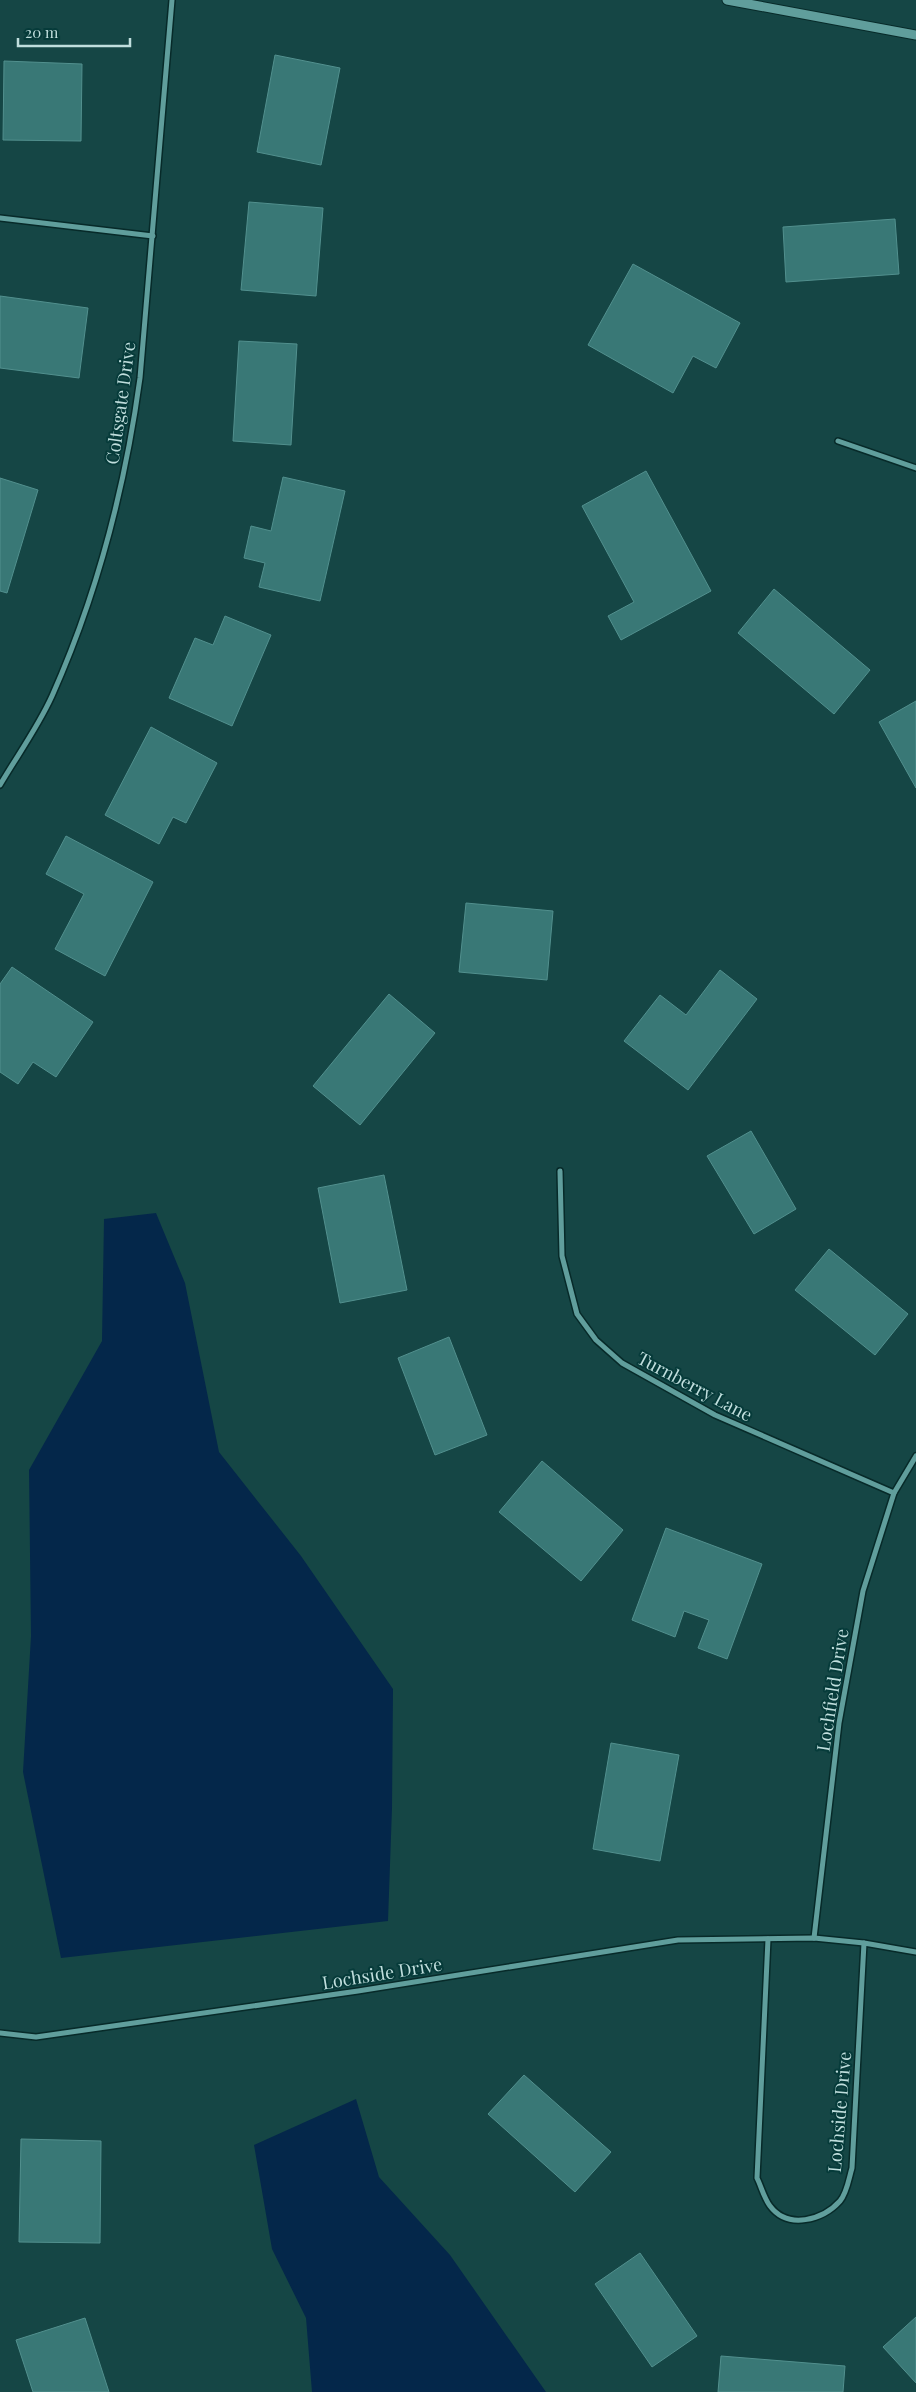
<svg xmlns="http://www.w3.org/2000/svg" width="916" height="2392" viewBox="0 0 916 2392" font-family="'Playfair Display',serif">
  <style>
    .water { fill: #04274a }
    .building { fill: #397876; stroke: #52908e }
    .lines { fill: none; stroke-linecap: round; stroke-linejoin: round }
    .minor-casing { stroke: #072a29; stroke-width: 8 }
    .tertiary-casing { stroke: #072a29; stroke-width: 11 }
    .minor { stroke: #609e9c; stroke-width: 5 }
    .tertiary { stroke: #609e9c; stroke-width: 9 }
    .labels { text-anchor: middle; dominant-baseline: central; stroke-width: 4; stroke-linejoin: round; paint-order: stroke }
    .street-label { font-size: 18px; fill: #c0dedd; stroke: #063b3a }
  </style>
  <rect width="100%" height="100%" fill="#154645"/>
  <g class="water">
    <polygon points="156,1213 185,1283 219,1452 301,1556 393,1689 392,1808 388,1921 61,1958 23,1772 31,1636 29,1470 102,1341 104,1219"/>
    <polygon points="356,2099 379,2177 450,2255 546,2392 312,2392 306,2318 272,2249 254,2145"/>
  </g>
  <g class="building">
    <polygon points="275,55 340,68 321,165 257,152"/>
    <polygon points="4,61 82,64 81,141 3,140"/>
    <polygon points="249,202 323,208 316,296 241,290"/>
    <polygon points="895,219 899,274 786,282 783,227"/>
    <polygon points="633,264 740,323 716,368 693,356 673,393 588,345"/>
    <polygon points="0,296 88,308 79,378 0,368"/>
    <polygon points="239,341 297,344 291,445 233,441"/>
    <polygon points="646,471 711,591 621,640 608,616 634,602 582,506"/>
    <polygon points="283,477 345,491 320,601 259,587 265,563 244,558 251,526 271,531"/>
    <polygon points="0,478 38,490 7,593 0,591"/>
    <polygon points="774,589 870,670 834,714 738,633"/>
    <polygon points="225,616 271,635 232,726 169,698 195,638 213,645"/>
    <polygon points="916,701 916,788 879,722"/>
    <polygon points="151,727 217,763 186,823 173,817 159,844 105,815"/>
    <polygon points="66,836 153,882 105,976 55,949 84,894 46,874"/>
    <polygon points="466,903 553,911 547,980 459,972"/>
    <polygon points="12,967 93,1022 56,1077 33,1062 18,1084 0,1072 0,984"/>
    <polygon points="720,970 757,999 688,1090 624,1041 660,995 686,1015"/>
    <polygon points="389,994 435,1033 360,1125 313,1086"/>
    <polygon points="751,1131 796,1209 754,1234 707,1156"/>
    <polygon points="384,1175 407,1290 340,1303 318,1188"/>
    <polygon points="829,1249 908,1314 875,1355 795,1290"/>
    <polygon points="449,1337 487,1435 435,1455 398,1358"/>
    <polygon points="542,1461 623,1530 581,1581 499,1512"/>
    <polygon points="666,1528 762,1564 727,1659 698,1648 709,1620 684,1611 675,1637 632,1620"/>
    <polygon points="611,1743 679,1755 660,1861 593,1849"/>
    <polygon points="524,2075 611,2152 575,2192 488,2114"/>
    <polygon points="21,2139 101,2141 100,2243 19,2242"/>
    <polygon points="640,2253 697,2336 652,2367 595,2284"/>
    <polygon points="916,2317 916,2383 883,2347"/>
    <polygon points="85,2318 109,2392 33,2392 16,2340"/>
    <polygon points="721,2356 845,2366 843,2392 718,2392"/>
  </g>
  <g class="lines">
    <defs>
      <g id="minor">
        <polyline points="0,218 153,236"/>
        <polyline points="838,441 916,468"/>
        <path d="M0,785C17,756 38,727 52,696C97,595 125,488 140,378L172,0"/>
        <polyline points="560,1171 562,1256 577,1314 596,1340 622,1363 715,1415 894,1493"/>
        <polyline points="814,1938 839,1723 863,1591 894,1493 916,1456"/>
        <path d="M768,1939L757,2178C761,2186 764,2198 770,2206C788,2230 823,2220 840,2201C847,2193 849,2178 852,2168L864,1943"/>
        <polyline points="0,2033 36,2037 358,1991 678,1940 814,1938 864,1943 916,1952"/>
      </g>
      <polyline id="tertiary" points="727,0 916,35"/>
    </defs>
    <use href="#minor" class="minor-casing"/>
    <use href="#tertiary" class="tertiary-casing"/>
    <use href="#minor" class="minor"/>
    <use href="#tertiary" class="tertiary"/>
  </g>
  <g class="labels">
    <g class="street-label">
      <text transform="translate(120 403) rotate(-82)">Coltsgate Drive</text>
      <text transform="translate(695 1386) rotate(28)">Turnberry Lane</text>
      <text transform="translate(832 1690) rotate(-81)">Lochfield Drive</text>
      <text transform="translate(382 1973) rotate(-9)">Lochside Drive</text>
      <text transform="translate(839 2112) rotate(-85)">Lochside Drive</text>
    </g>
  </g>
  <path d="M18 38v8h112v-8" fill="none" stroke="#c0dedd" stroke-width="2.5"/>
  <text x="25" y="38" font-size="15" fill="#c0dedd" stroke="#063b3a" stroke-width="4" paint-order="stroke">20 m</text>
</svg>
